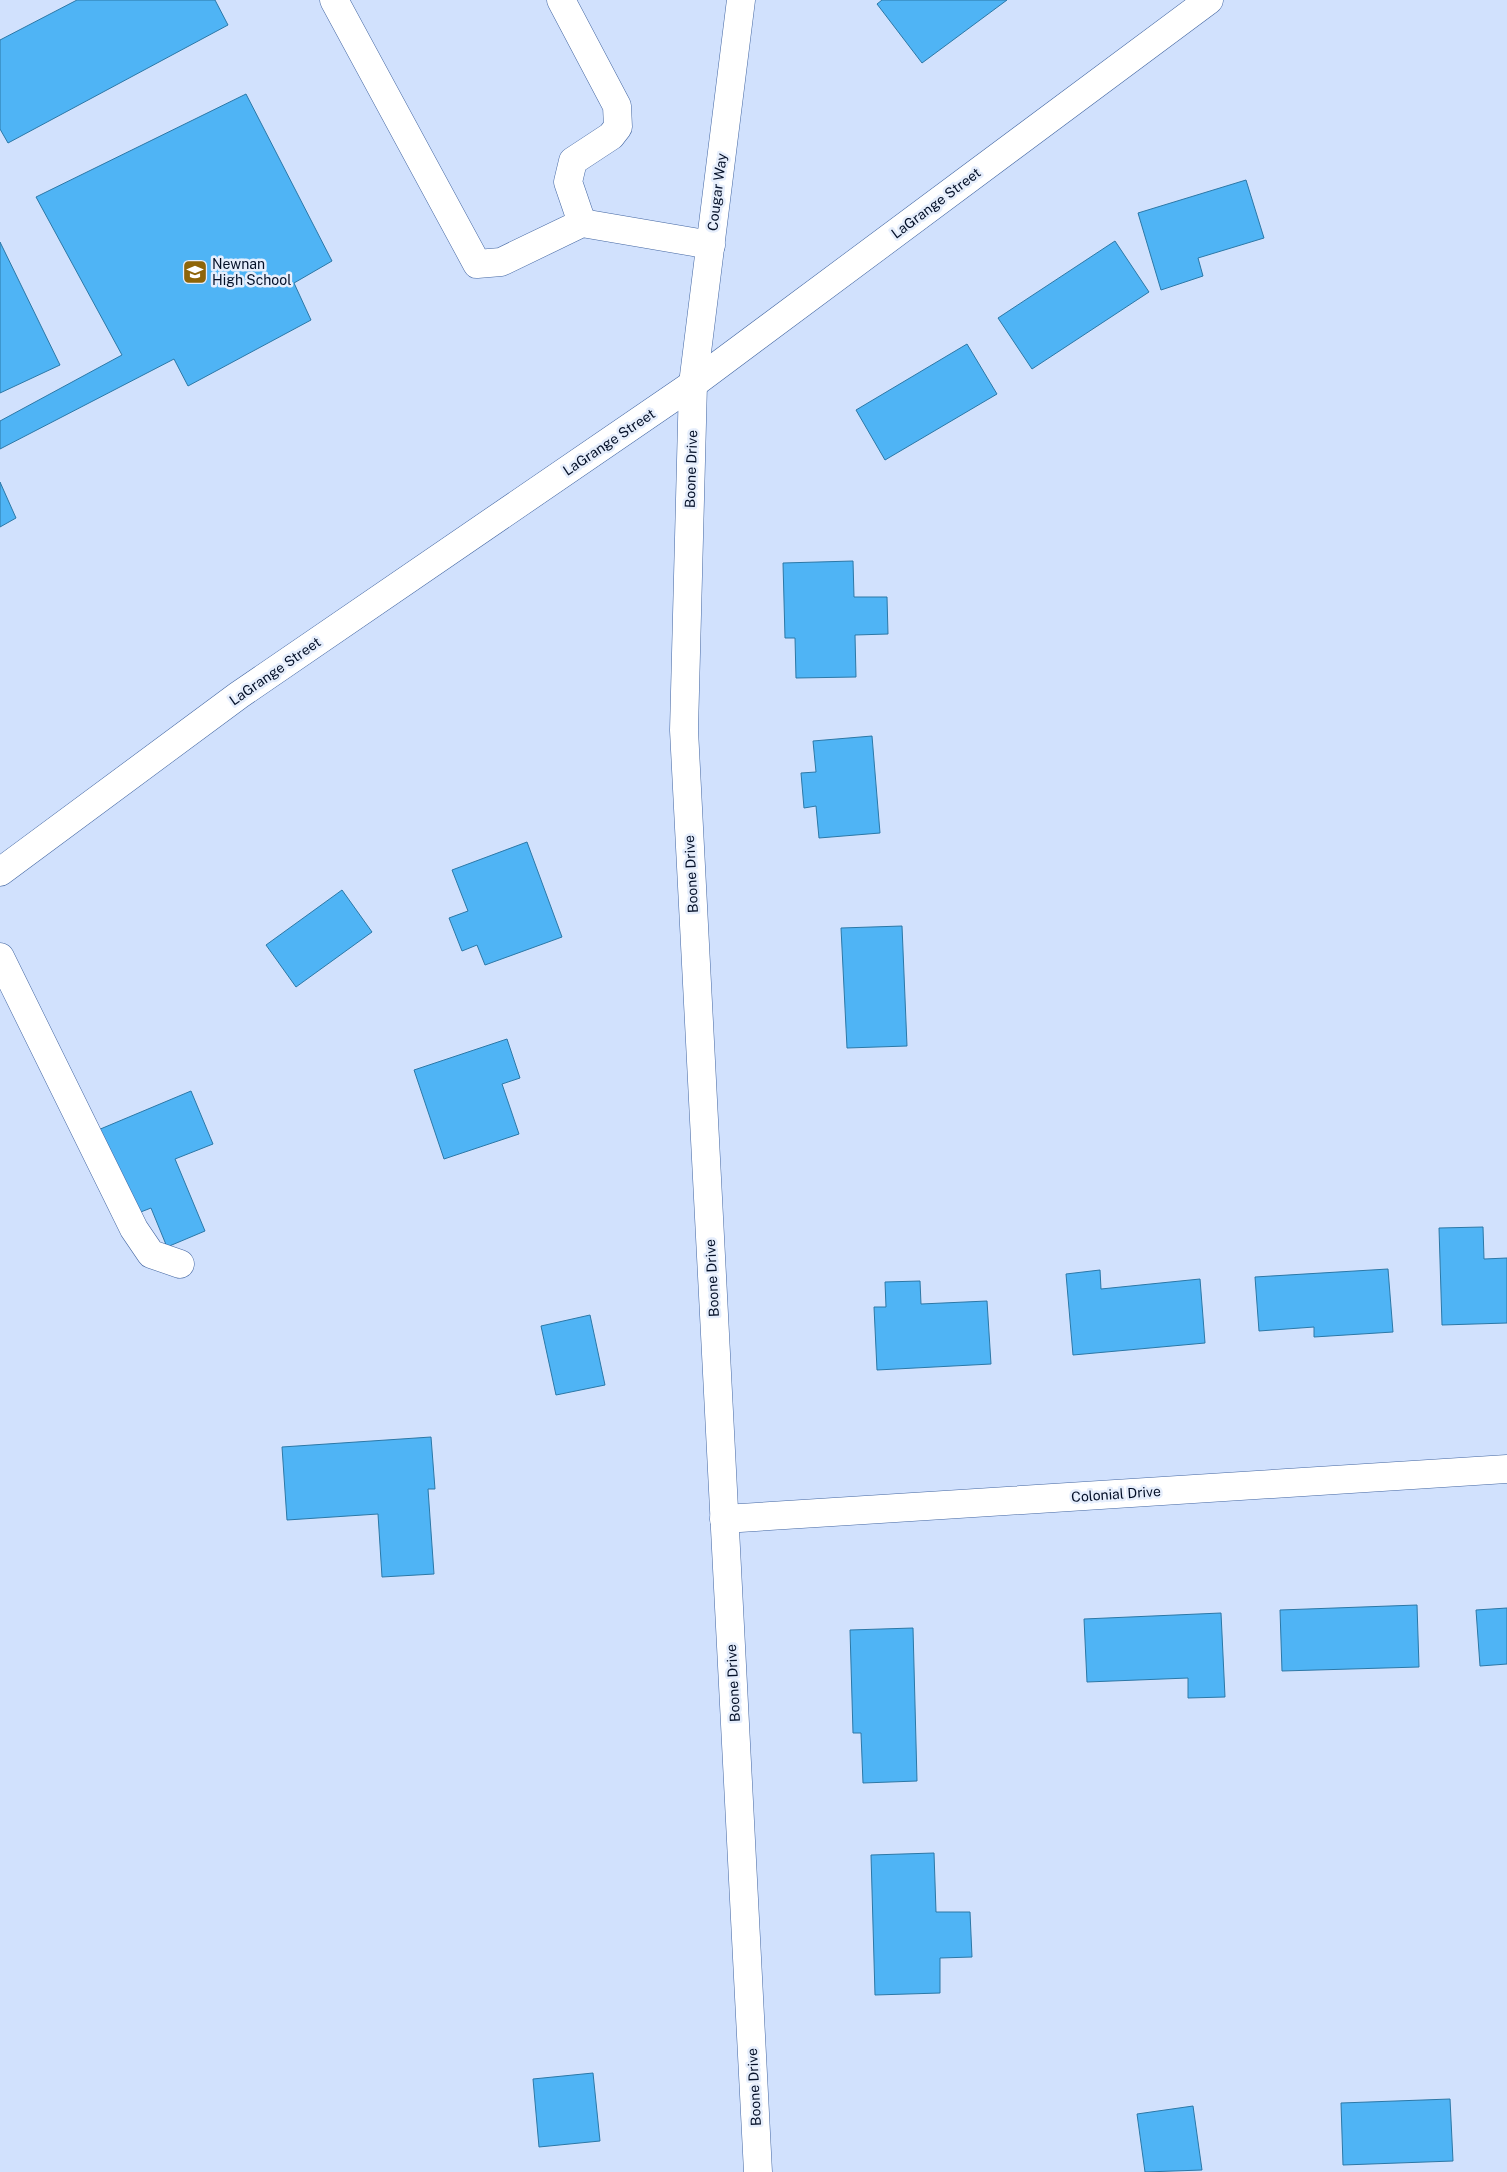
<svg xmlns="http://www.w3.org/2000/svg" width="1507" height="2172" viewBox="0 0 1507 2172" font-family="'Public Sans',sans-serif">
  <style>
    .building { fill: #4fb4f5; stroke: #2c78a7 }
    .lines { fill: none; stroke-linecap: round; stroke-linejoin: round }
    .minor-casing { stroke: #4366a2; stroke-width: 29 }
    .minor { stroke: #fff; stroke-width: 28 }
    .labels { text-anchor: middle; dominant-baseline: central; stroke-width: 5; stroke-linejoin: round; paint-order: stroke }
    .street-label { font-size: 14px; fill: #041028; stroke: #e6eefc }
    .poi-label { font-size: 14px; fill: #041028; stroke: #e6eefc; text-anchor: start }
  </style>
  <rect width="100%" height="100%" fill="#d1e1fd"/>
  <g class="building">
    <polygon points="77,0 215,0 228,25 8,143 0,129 0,40"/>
    <polygon points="882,0 1007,0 922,63 877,4"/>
    <polygon points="246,94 332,261 294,283 311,320 188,386 174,359 0,449 0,421 122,355 36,197"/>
    <polygon points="1246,180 1264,238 1198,258 1203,276 1161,290 1138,213"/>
    <polygon points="1115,241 1149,292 1032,369 998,318"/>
    <polygon points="0,242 60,365 0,393"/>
    <polygon points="967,344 997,394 885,460 856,410"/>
    <polygon points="0,482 16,518 0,527"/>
    <polygon points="853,561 854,597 887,597 888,634 855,635 856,677 796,678 795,638 785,638 783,563"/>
    <polygon points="872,736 880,833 819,838 816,806 804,808 801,773 816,772 813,741"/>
    <polygon points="527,842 562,937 485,965 477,945 462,951 449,918 468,911 452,870"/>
    <polygon points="342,890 372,932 296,987 266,945"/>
    <polygon points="902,926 907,1046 847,1048 841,928"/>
    <polygon points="507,1039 520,1078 502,1084 519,1134 444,1159 414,1070"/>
    <polygon points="191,1091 213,1144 175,1159 205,1231 167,1247 151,1208 133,1215 98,1130"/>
    <polygon points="1483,1227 1484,1259 1507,1258 1507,1323 1442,1325 1439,1228"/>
    <polygon points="1388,1269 1393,1332 1314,1337 1314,1327 1259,1331 1255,1277"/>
    <polygon points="1100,1270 1101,1289 1200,1279 1205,1343 1073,1355 1066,1274"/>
    <polygon points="920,1281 921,1304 987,1301 991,1364 877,1370 874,1307 886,1307 885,1282"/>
    <polygon points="590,1315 605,1385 556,1395 541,1326"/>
    <polygon points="431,1437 435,1489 428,1489 434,1574 382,1577 378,1514 287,1520 282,1447"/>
    <polygon points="1417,1605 1419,1667 1282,1671 1280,1610"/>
    <polygon points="1507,1608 1507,1664 1480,1666 1476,1610"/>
    <polygon points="1221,1613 1225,1697 1188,1698 1188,1678 1087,1682 1084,1619"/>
    <polygon points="913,1628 917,1781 863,1783 861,1733 853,1733 850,1630"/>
    <polygon points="934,1853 936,1912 970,1912 972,1957 940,1958 940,1993 875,1995 871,1855"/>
    <polygon points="593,2073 600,2141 539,2147 533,2079"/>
    <polygon points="1450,2099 1453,2161 1343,2165 1341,2103"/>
    <polygon points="1193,2106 1202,2170 1145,2172 1137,2114"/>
  </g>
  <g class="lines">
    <defs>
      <g id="minor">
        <polyline points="334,0 477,264 501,262 582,223 711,245"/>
        <polyline points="561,0 617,106 618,127 611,136 573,161 568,182 582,223"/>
        <polyline points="741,0 693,384 684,730 758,2172"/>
        <polyline points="0,872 239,695 693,384 1209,0"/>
        <polyline points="0,957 134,1229 151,1254 180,1264"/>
        <polyline points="724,1519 1507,1469"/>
      </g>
    </defs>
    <use href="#minor" class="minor-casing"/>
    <use href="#minor" class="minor"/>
  </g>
  <defs>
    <symbol id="school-square" viewBox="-11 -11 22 22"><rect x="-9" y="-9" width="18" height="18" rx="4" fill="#8e6509" stroke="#e6eefc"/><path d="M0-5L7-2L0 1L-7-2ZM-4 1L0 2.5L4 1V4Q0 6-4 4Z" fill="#fff"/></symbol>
  </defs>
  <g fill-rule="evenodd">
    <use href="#school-square" x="181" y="258" width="28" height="28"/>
  </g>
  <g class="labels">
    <g class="street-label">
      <text transform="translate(717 192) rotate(-83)">Cougar Way</text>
      <text transform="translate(936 203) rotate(-37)">LaGrange Street</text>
      <text transform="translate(609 442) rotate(-34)">LaGrange Street</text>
      <text transform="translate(691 469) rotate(-88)">Boone Drive</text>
      <text transform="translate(275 671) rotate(-35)">LaGrange Street</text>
      <text transform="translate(691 874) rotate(-93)">Boone Drive</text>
      <text transform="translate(712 1278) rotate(-93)">Boone Drive</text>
      <text transform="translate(1116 1494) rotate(-4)">Colonial Drive</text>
      <text transform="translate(733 1683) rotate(-93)">Boone Drive</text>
      <text transform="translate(754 2087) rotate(-93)">Boone Drive</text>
    </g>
    <g class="poi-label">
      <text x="212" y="264">Newnan<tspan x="212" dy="16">High School</tspan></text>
    </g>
  </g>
</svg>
